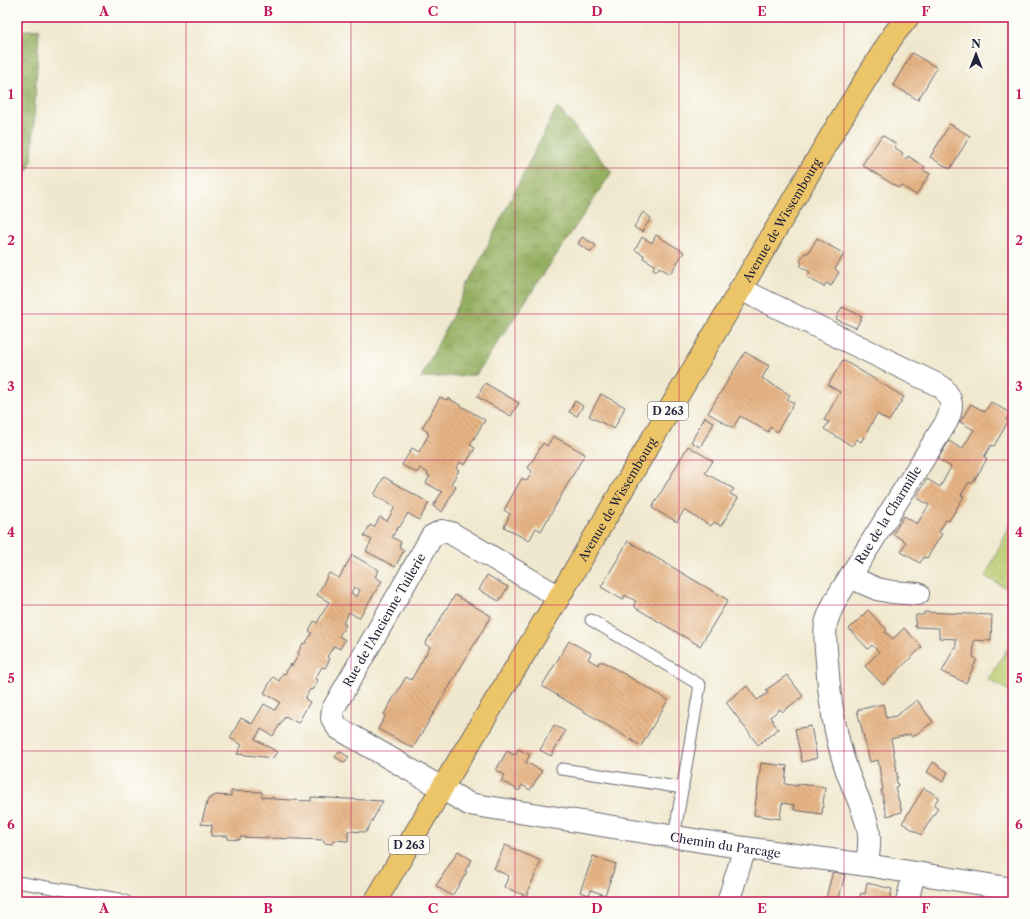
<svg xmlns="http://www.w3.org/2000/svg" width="1030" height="919" viewBox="0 0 1030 919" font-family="'Libre Caslon Text',serif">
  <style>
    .grass { fill: url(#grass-dots); stroke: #6e7654 }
    .forest { fill: url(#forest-crowns); stroke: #5b684e }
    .building { fill: url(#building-back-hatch); fill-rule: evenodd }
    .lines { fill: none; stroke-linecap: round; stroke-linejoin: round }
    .service-casing { stroke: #6a676e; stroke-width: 13 }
    .minor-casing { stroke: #6a676e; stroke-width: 24 }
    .primary-casing { stroke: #6a676e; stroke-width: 24 }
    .service { stroke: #fff; stroke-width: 11 }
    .minor { stroke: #fff; stroke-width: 22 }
    .primary { stroke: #edc569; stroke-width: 22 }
    .grid { fill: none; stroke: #c2185b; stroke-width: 1; stroke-opacity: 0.55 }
    .labels { text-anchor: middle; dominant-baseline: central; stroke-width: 3.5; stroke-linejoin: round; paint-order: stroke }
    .shield { fill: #fdfcf7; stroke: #646373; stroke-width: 1 }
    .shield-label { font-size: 11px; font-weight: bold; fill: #22223b }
    .street-label { font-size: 12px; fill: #22223b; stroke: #fdfcf7 }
    .neatline { fill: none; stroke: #c2185b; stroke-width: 1.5 }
    .grid-label { font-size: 13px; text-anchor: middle; font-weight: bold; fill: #c2185b }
  </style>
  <defs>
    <pattern id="grass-dots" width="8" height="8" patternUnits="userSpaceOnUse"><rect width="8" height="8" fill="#bbcb6e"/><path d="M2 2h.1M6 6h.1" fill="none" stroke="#a0ae60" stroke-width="1.8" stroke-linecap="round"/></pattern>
    <pattern id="forest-crowns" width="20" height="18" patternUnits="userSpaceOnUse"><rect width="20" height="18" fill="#94af61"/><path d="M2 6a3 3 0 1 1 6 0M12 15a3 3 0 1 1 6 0" fill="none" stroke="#788e51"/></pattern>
    <pattern id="building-back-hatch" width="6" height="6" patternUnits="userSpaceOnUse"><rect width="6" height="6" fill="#e6b484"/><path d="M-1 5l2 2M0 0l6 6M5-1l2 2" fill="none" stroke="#c59a73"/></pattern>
  </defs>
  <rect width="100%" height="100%" fill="#fdfcf7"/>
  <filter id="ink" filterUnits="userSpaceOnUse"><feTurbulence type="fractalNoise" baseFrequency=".025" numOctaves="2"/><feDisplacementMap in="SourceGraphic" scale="8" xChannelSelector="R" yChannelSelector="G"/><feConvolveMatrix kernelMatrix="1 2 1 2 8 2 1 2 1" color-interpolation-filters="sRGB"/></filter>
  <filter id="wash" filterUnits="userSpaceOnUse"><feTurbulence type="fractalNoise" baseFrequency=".012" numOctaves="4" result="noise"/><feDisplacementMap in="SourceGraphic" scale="16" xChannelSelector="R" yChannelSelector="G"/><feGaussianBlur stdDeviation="0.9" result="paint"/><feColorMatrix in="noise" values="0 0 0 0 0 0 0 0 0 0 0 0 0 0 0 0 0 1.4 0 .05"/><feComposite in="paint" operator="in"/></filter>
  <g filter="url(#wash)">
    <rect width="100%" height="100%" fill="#f0e8ce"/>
    <g class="grass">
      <polygon points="1013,519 1013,591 985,577"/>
      <polygon points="1013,640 1013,693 988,679"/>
    </g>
    <g class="forest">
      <polygon points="39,29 32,160 17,195 17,31"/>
      <polygon points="557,107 612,172 476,375 421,378"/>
    </g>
    <g id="blocks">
      <g class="building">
        <polygon points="912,53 937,68 918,100 893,85"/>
        <polygon points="950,124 970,136 950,169 930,157"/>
        <polygon points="882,135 896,144 894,147 903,153 901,155 906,159 908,156 925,167 923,170 930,174 916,195 901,185 899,188 862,165"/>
        <polygon points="643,212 651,218 642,232 634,227"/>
        <polygon points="656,235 684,252 670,274 659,267 657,271 653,269 655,265 643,258 644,255 635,250 642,237 652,243"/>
        <polygon points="582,237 596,245 591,252 578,244"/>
        <polygon points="817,238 844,254 835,269 839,272 831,286 826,283 824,287 807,277 810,272 800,266 802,264 800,260 804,254 809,252"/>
        <polygon points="842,307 862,316 856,328 836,319"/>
        <polygon points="745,352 769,366 762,378 790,395 787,399 794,403 777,432 770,427 768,432 740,416 733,428 708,413"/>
        <polygon points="843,360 904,397 889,421 877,414 861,442 857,439 852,446 824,429 829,422 824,420 840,392 828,385"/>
        <polygon points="485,383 519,403 511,416 477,397"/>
        <polygon points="601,394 625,407 614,429 589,416"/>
        <polygon points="440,397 447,400 448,398 485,420 470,445 475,448 465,465 460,462 456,468 459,470 451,484 456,487 442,512 433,506 442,492 426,483 430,476 427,475 428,473 420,468 417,473 402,465 412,448 419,452 429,434 427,433 428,432 422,428"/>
        <polygon points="575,401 583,406 577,416 569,412"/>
        <polygon points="991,402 1010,413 1006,420 1008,422 994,446 991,445 984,457 987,459 972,484 969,482 961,495 964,496 949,521 946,520 939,532 942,534 927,558 924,557 920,563 901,552 906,542 893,534 904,516 917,524 929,505 916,497 927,479 940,487 951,467 938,459 949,441 962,449 974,430 960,422 971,404 985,412"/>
        <polygon points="705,417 714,423 700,447 691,442"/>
        <polygon points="553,436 585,454 541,531 536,528 529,541 504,527 510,514 504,510 522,478 527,481 532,471 528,468 543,443 547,446"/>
        <polygon points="688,446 713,461 705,473 734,489 730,494 738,498 721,526 714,522 711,526 684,510 677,522 652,508"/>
        <polygon points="384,477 429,503 419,520 408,513 399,528 398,527 392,537 401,542 399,547 404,550 395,567 366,551 372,540 364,536 370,525 374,527 380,517 387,521 395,507 374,495"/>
        <polygon points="628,541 728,600 700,646 636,608 634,604 636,601 632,599 625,595 623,600 601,587"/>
        <path d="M352,555L379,570L375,577L382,581L359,618L349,612L343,623L346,625L339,636L345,640L340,649L334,646L327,657L330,659L325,668L322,667L315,679L318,680L312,690L310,689L305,699L310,702L298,723L285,716L273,736L261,729L255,739L277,752L273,758L237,754L242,745L230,738L241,718L252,724L264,704L275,710L280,702L264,693L273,677L279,681L283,673L285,674L291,664L292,666L299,654L298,653L303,643L305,644L312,633L309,631L314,621L317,623L329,602L317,595L329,573L339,578ZM354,587L360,590L357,597L351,593Z"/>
        <polygon points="487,575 508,587 499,601 479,590"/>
        <polygon points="455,595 491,616 413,748 378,729 386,715 384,714 406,677 411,680 430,647 425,644"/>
        <polygon points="868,610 887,630 885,632 893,639 904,628 922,647 883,685 865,666 879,652 872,645 868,649 849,629"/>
        <polygon points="924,612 992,615 991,641 974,640 973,657 977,659 966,683 942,672 954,648 956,649 956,639 939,638 939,628 915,627 916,615 924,615"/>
        <polygon points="569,641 591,653 588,659 598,665 599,662 604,662 668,700 641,746 542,686"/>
        <polygon points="787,675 803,696 782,712 780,709 770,717 778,729 758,745 726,702 747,686 757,700 768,693 766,690"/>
        <polygon points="917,700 933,722 912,737 910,734 891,739 897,770 896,770 898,778 896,778 898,786 895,787 902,812 887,816 881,790 883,790 878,760 870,762 857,710 883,704 886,718 896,716"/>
        <polygon points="554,725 565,731 551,756 540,750"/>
        <polygon points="811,726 817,758 802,762 795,729"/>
        <polygon points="518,749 530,755 526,762 542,771 530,790 522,785 519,791 511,786 501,781 505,775 496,770 507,751 515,755"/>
        <polygon points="339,751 349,757 345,763 335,757"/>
        <polygon points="933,762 948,772 943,782 927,772"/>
        <polygon points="761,763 787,766 785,784 798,786 798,784 825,787 822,814 794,810 795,805 782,803 780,819 754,815"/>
        <polygon points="924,788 939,797 934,805 938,808 921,835 902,823"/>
        <polygon points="231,791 262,792 262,797 274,798 273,799 311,801 311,797 383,801 366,832 348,831 348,841 333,840 333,844 324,843 324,840 240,837 240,840 228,839 228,836 211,836 212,825 201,824 208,799 216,795 231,796"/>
        <polygon points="505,845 541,861 526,896 504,887 509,876 494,869"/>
        <polygon points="458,851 472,860 465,871 467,872 452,896 436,886"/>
        <polygon points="593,856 616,864 605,895 591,890 589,895 580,892"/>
        <polygon points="833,871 845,875 838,902 825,902"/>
        <polygon points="867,883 892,889 889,902 863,902 859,900 861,893 865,894"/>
      </g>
    </g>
  </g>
  <g filter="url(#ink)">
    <use href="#blocks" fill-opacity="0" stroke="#6a676e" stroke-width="1"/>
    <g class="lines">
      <defs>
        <g id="service">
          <polyline points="591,620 700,685 674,837"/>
          <polyline points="562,769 683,788"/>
          <polyline points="17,882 119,899 127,902"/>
        </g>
        <g id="minor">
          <path d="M740,289L942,387C953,399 953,407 947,421L838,596C833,605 828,615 826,624C824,636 826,649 827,661C829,698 835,736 847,771C853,789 868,817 869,835C870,845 868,855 867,865"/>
          <polyline points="850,577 877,589 892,592 918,594"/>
          <path id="s1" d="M559,597L451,533L442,531L432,536L333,709L332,718L338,728L469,804L745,848L867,865L1013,889"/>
          <polyline points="728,902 745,848"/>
          <polyline points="907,902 914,873"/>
        </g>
        <g id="primary">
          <path id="s2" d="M375,902L442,788L559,597L838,124L894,34L908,17"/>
        </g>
      </defs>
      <use href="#service" class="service-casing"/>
      <use href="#minor" class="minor-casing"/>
      <use href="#primary" class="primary-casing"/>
      <use href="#service" class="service"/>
      <use href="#minor" class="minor"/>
      <use href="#primary" class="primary"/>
    </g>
  </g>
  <path class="grid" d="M186,17V902M351,17V902M515,17V902M679,17V902M844,17V902M17,168H1013M17,314H1013M17,460H1013M17,605H1013M17,751H1013"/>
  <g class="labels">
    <g class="shield">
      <rect x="648" y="402" width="40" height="18" rx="3"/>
      <rect x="389" y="836" width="40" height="18" rx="3"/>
    </g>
    <g class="shield-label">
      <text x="668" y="411">D 263</text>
      <text x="409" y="845">D 263</text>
    </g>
    <g class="street-label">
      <text stroke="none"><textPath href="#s2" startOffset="794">Avenue de Wissembourg</textPath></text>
      <text stroke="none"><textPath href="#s2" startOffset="470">Avenue de Wissembourg</textPath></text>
      <text transform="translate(888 515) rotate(-58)">Rue de la Charmille</text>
      <text transform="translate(384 620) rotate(-60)">Rue de l'Ancienne Tuilerie</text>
      <text stroke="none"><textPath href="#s1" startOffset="777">Chemin du Parcage</textPath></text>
    </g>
  </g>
  <rect width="1030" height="919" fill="none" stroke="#fdfcf7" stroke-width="44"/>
  <g transform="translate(976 54)" stroke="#fdfcf7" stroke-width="3" paint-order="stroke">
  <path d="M0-3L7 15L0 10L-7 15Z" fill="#22223b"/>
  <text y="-6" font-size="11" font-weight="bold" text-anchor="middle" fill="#22223b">N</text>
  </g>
  <rect x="22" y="22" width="986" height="875" class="neatline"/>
  <g class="grid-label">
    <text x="104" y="16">A</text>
    <text x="268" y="16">B</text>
    <text x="433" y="16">C</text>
    <text x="597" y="16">D</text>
    <text x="762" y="16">E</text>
    <text x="926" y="16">F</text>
    <text x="11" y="99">1</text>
    <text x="1019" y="99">1</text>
    <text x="11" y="245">2</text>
    <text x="1019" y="245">2</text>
    <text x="11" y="391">3</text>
    <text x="1019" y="391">3</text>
    <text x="11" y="537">4</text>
    <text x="1019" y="537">4</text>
    <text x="11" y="683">5</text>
    <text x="1019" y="683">5</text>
    <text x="11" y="829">6</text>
    <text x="1019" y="829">6</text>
    <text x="104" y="913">A</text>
    <text x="268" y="913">B</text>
    <text x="433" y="913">C</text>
    <text x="597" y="913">D</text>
    <text x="762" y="913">E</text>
    <text x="926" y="913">F</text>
  </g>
</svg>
